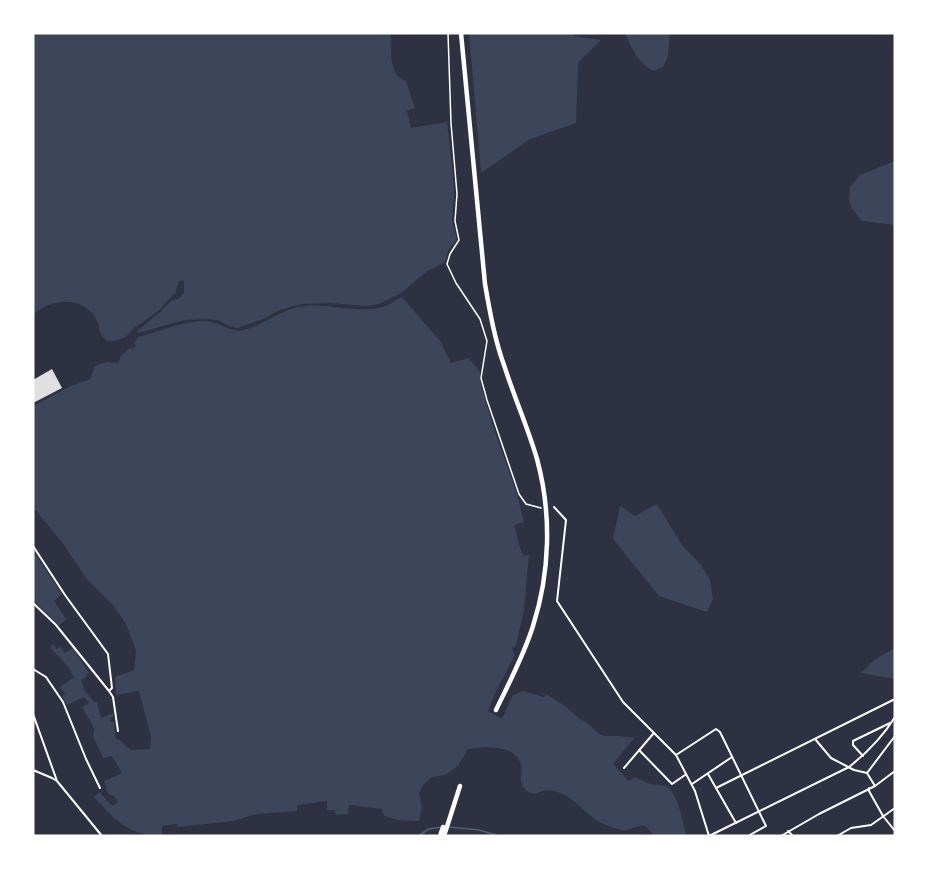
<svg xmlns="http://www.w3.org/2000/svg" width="928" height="869" viewBox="0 0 928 869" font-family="Manrope,sans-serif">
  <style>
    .green { fill: #3c4559 }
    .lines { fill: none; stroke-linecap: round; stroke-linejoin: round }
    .stream { stroke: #4f5d75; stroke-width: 1.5 }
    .building { fill: #e0e0e3 }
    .service { stroke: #fff; stroke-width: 1.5 }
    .minor { stroke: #fff; stroke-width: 2 }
    .trunk { stroke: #fff; stroke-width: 4.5 }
  </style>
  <rect width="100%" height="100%" fill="#2d3142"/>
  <g class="green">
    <path d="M33,33H390C392,39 390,41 391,47C391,61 392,76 406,81L415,108L407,111L411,128L447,122L453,175L454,196L452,220L457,239L448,251L445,262L426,272L401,293L379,304L366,306L331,303L302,304L280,310L263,319L238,328L231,327L218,320L206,319L184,320L138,333L137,331L159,313L171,301L178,299L184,293V282L182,280L178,282L176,293L173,295L157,312L133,329L126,337L114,341H107L103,337L98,328L100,327C97,321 95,315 90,311C74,296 47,301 33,315Z"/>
    <polygon points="469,33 570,33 574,36 601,40 578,63 576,123 530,139 481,173"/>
    <path d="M625,33H670L668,56L663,67L653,71C637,61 632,50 625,33Z"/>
    <polygon points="895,161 895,225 862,221 852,209 849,199 850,187 860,175"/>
    <path d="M402,297L440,341L451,363L469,358L480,372L481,385L492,423L517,494L524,522L514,525L521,551L524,556L529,555L524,610L516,646L512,648L515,655L498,687L488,711L502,719L512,696L523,691L544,697L546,694L565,706L580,719L586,722L598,733L604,736H620L634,738L613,764L629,781L635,777L650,784L668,786C679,800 683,819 686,836H655L644,825C637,826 628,831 621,830C612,828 599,823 592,817C582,808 571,797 558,792C555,791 548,790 544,791C538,792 533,796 527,791C517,783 523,774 521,765C516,744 485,746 468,749L458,766L445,775L432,777L423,785L419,793L422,808L419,821L398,820L384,816L382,809L349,805L348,814L336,815L335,810H327V801L297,805V811L257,814L233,821L178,827L177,824L162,826V836C129,836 115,820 94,797L100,792L112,806L118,802L113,795H110L105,789L107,788L104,781L122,773L112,756L103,758L93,736L94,728L82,707L89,703L84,697L67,705L62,696L65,694L60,687L74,677L67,666L50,647L53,644L57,649L60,647L65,653L73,648L89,673L86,674L87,676L81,681L84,687L83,688L94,702H97L101,718L113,713V717L110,718L111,722H114L116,739L120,740L130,750L150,749L151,737L139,691L116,695L115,677L134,670L136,650L126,624L113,605L86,578L61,541L33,507V406L71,386L90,379L95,366L107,362L118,363L121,356L130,348L133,349L136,346L134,343L138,337C159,332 182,321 205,321C219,321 229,333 244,330C265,325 282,308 304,306C331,303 360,315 386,306C391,304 397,299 402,297Z"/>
    <polygon points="657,504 682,545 701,565 710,580 713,599 707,612 659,596 613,539 620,506 635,516"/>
    <polygon points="33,551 62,594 54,601 66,619 59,626 33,600"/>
    <polygon points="893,649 895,649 895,679 861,673 874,660"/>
  </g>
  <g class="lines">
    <g class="stream">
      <polyline points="449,827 479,830 499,836"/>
      <polyline points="418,836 429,829 442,827"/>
    </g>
  </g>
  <polygon class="building" points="52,369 62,388 33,403 33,380"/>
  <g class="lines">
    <polyline class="service" points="448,33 451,123 457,194 455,221 459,240 450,254 447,264 456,283 480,319 487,341 481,378 487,400 519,494 526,504 541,508"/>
    <g class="minor">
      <path d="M554,507L566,520L557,601L623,702L676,755L695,791L709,836L849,767C868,752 882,738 895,717"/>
      <polyline points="33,546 65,595 108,654 112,688 109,691 56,625 33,603"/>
      <polyline points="33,669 46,677 63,702 86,759 100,788"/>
      <polyline points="109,691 113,697 118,731"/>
      <polyline points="33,714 57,781 102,836"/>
      <polyline points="815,739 831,758 854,770 867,773 875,786"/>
      <polyline points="639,750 672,784 685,775"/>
      <polyline points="676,755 716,729 720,732 766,826 748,836"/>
      <polyline points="863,756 853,745 853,741 890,723"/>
      <polyline points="624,768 653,734"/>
      <polyline points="33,770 52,778 57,781"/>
      <polyline points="867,773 895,736"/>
      <polyline points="708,774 736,823"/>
      <polyline points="692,784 732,757"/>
      <polyline points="716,788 895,699"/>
      <polyline points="869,788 869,791 883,816 895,831"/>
      <polyline points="788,831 793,836"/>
      <polyline points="781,836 819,814 875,786 895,771"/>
      <polyline points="837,836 851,828 871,825 895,808"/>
    </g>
    <g class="trunk">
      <path d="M461,33L485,284C490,313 495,341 505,368C515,399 528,428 537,459C552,514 550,573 533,626C524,655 509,683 496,710"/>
      <polyline points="440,836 443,827"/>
      <polyline points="444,836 460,786"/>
    </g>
  </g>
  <rect width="928" height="869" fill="none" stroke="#ffffff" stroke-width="69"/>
</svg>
